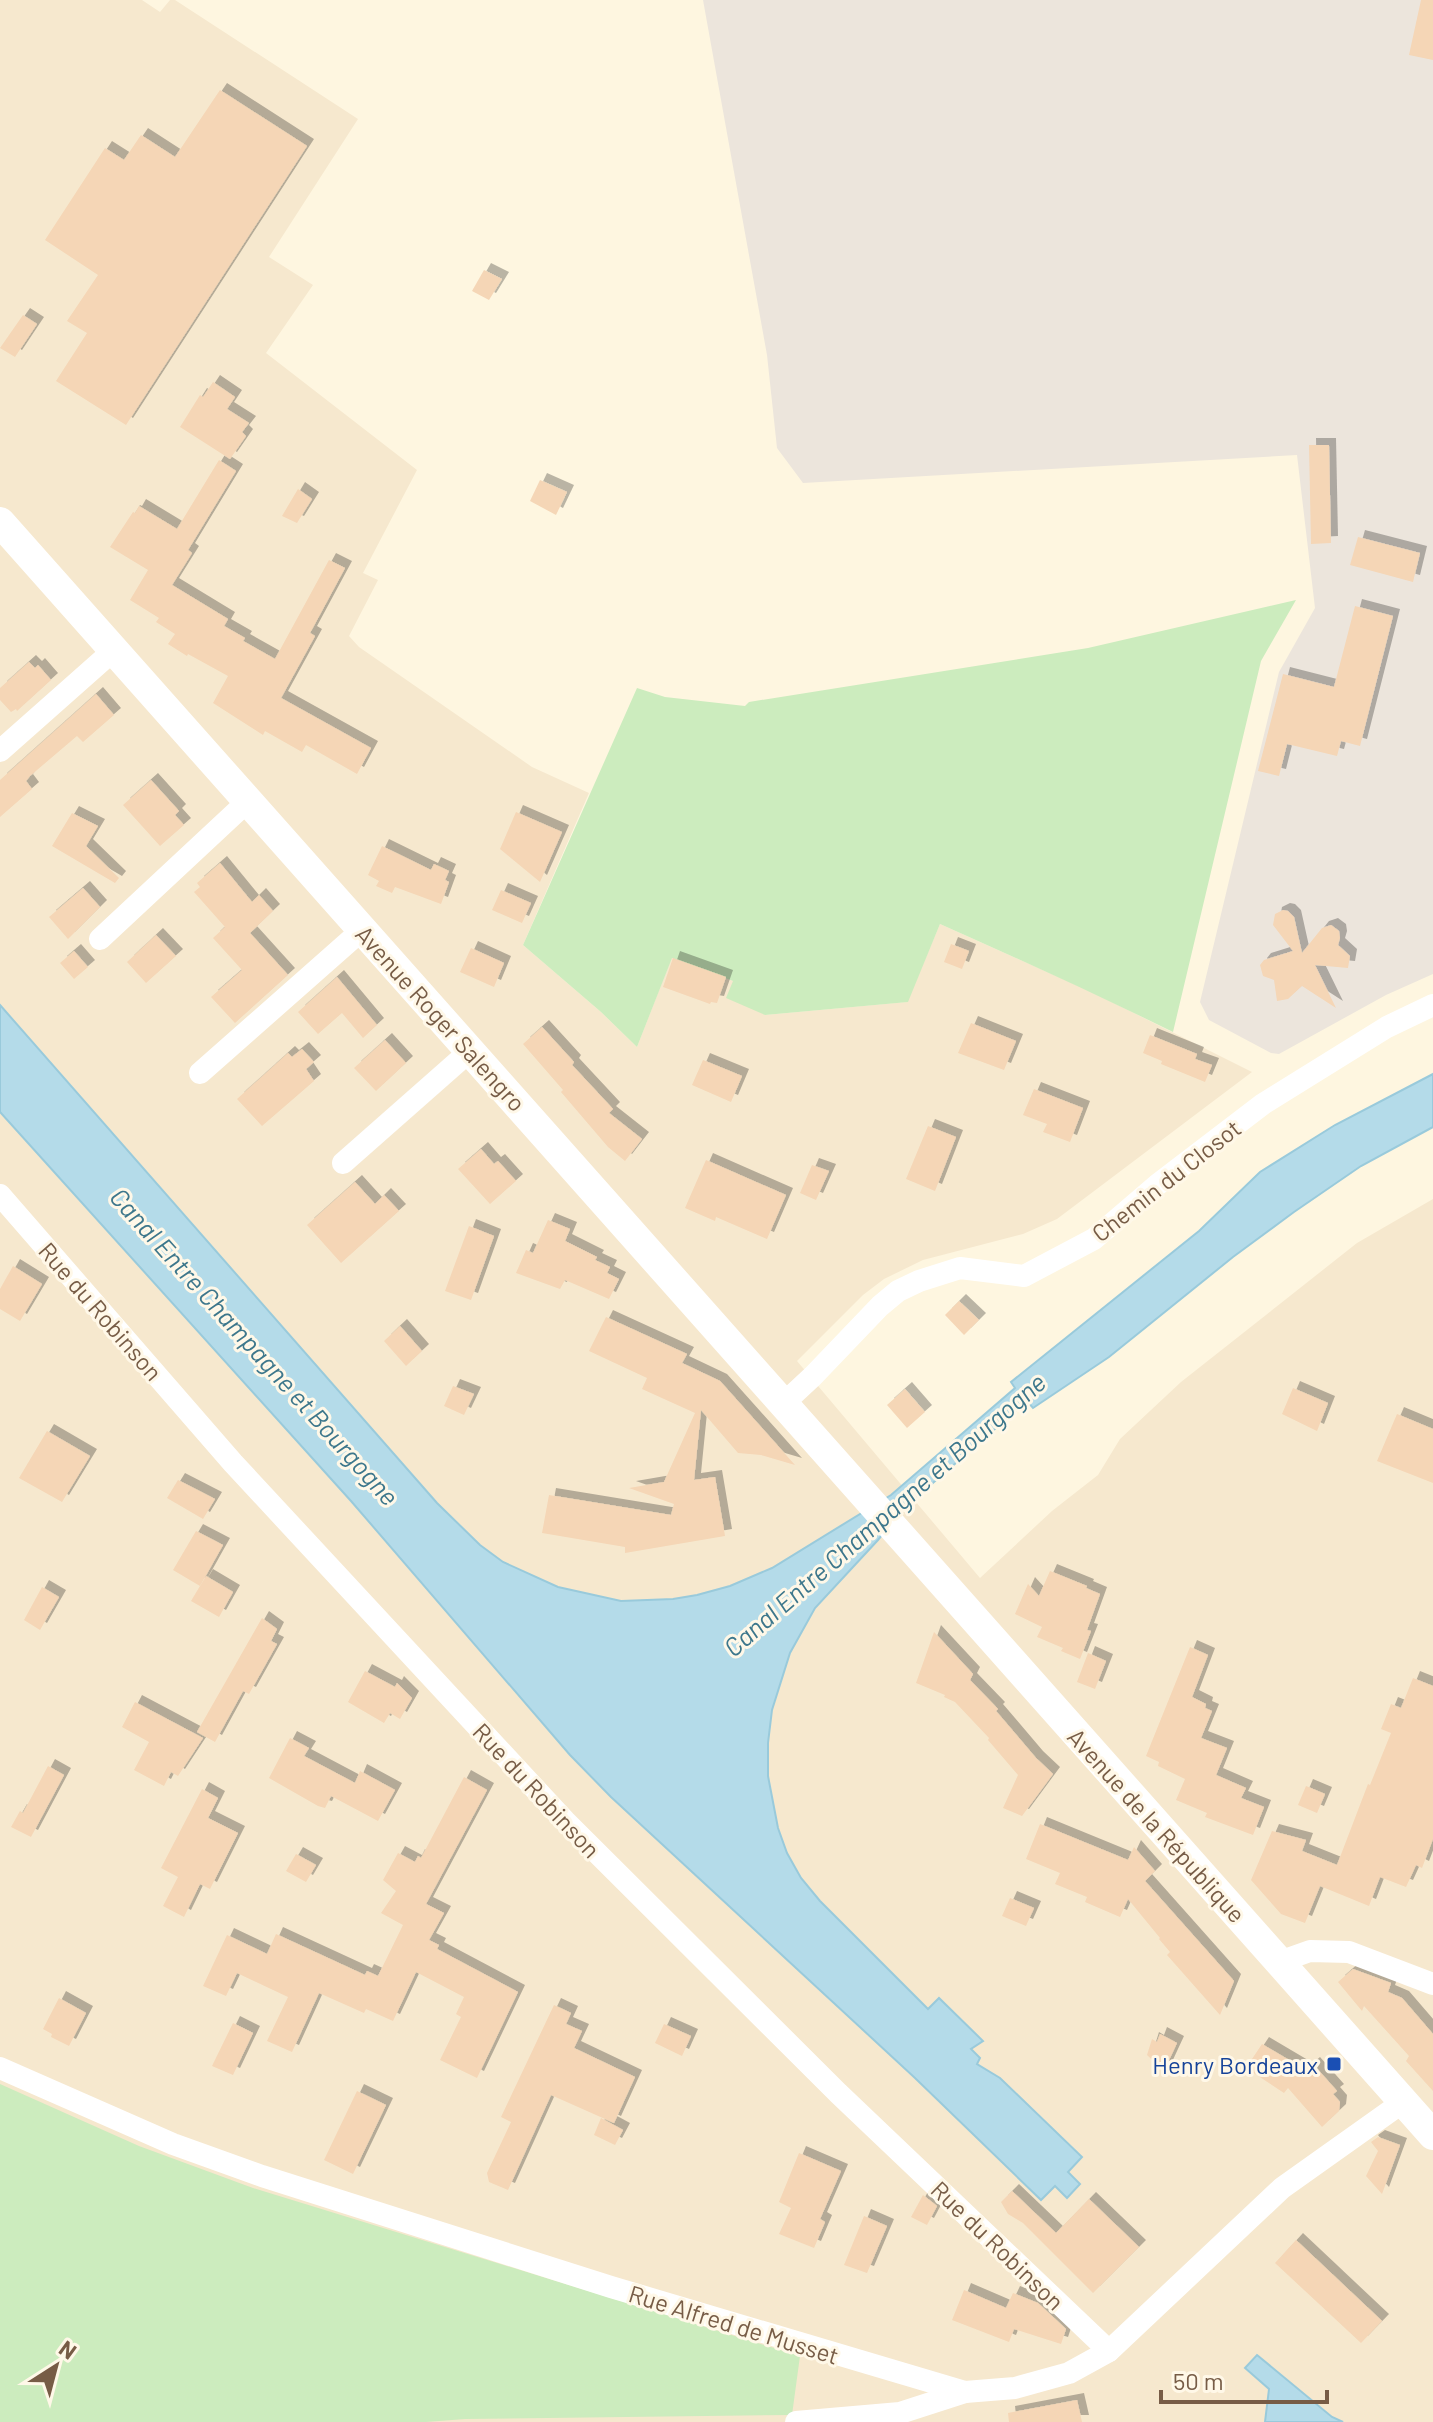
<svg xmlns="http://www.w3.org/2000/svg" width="1433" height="2422" viewBox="0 0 1433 2422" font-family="Barlow,sans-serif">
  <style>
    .residential { fill: #f6e8ce }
    .industrial { fill: #ece5dc }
    .green { fill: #ccecbe }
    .water { fill: #b4dbe9; stroke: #99cadb; stroke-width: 2 }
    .building { fill: #f5d6b6; filter: url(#shadow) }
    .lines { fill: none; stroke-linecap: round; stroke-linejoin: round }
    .street { stroke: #fff; stroke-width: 22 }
    .secondary { stroke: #fff; stroke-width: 30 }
    .transit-dot { fill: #1a4fb4; stroke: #fff8e8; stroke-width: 3 }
    .labels { text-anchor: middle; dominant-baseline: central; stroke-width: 6; stroke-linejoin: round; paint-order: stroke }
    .street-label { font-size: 24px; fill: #775c46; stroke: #fff8e8 }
    .transit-label { font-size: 24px; fill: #164399; stroke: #fff8e8; text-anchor: end }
    .water-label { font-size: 26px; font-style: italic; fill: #3d778c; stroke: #fff8e8 }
  </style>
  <defs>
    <filter id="shadow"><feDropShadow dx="7" dy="-7" stdDeviation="0" flood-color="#0004"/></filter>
  </defs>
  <rect width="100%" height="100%" fill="#fef6e0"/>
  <polygon class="residential" points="0,0 142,0 160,12 170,0 175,0 358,119 269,257 313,285 266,353 417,470 363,573 378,580 349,636 359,647 532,767 589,793 523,945 601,1012 637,1047 672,957 733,981 765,1015 907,1002 940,924 1092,992 1252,1072 1057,1219 1023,1234 923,1260 884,1279 863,1295 797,1361 980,1578 1052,1511 1098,1475 1120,1439 1181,1382 1357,1243 1433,1199 1433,2422 0,2422"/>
  <polygon class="industrial" points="703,0 1433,0 1433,974 1386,995 1279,1054 1271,1053 1209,1020 1200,1002 1279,672 1315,608 1297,455 803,483 777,448 767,355"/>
  <g class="green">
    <path d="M1296,600L1261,661L1173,1032C1096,994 1019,959 940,924L908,1002L765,1015L726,998L733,981L672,958L637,1047L601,1012L523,945L637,688L665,697L745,706L749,702L1088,648Z"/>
    <polygon points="0,2084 139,2146 253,2188 800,2356 792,2415 465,2419 426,2422 0,2422"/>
  </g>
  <g class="water">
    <polygon points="0,1005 437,1503 480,1545 503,1562 558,1587 621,1601 673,1599 697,1595 730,1586 772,1568 891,1495 1015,1388 1011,1382 1199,1231 1260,1172 1335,1125 1433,1074 1433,1127 1361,1166 1294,1212 1233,1257 1109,1357 1033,1408 1027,1401 903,1509 878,1540 815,1608 790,1653 772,1710 768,1743 768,1776 778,1828 787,1853 801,1878 820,1901 928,2009 939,1998 983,2041 971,2049 980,2058 977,2064 1000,2078 1082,2157 1068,2172 1080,2184 1067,2198 1055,2186 1041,2200 915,2078 611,1797 570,1755 351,1501 0,1112"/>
    <polygon points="1257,2355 1332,2417 1343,2422 1265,2422 1269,2389 1245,2368"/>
  </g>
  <g class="building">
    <polygon points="1421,0 1433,0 1433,60 1409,55"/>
    <polygon points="220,90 307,146 126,425 56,381 87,333 67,321 98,275 45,240 105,148 124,160 141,135 175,157"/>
    <polygon points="484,270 502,279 489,300 472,291"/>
    <polygon points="23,315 37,324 15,357 0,348"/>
    <polygon points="213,382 235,397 227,409 249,423 242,432 246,436 230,459 180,427 200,395 203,397"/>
    <polygon points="1309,445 1329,445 1331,543 1311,544"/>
    <polygon points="219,460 236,471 188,550 192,553 172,585 228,619 224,626 245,638 243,641 275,659 329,560 345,568 310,633 315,636 281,698 371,748 357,774 306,745 302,752 265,731 263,735 213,703 228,676 188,654 187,656 168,644 175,634 156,622 159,618 130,600 148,570 110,547 133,512 135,513 139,506 177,529"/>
    <polygon points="540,480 567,492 556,515 530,501"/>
    <polygon points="298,489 312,499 297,523 282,516"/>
    <polygon points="1358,537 1420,553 1413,582 1350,565"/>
    <polygon points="1355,606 1393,616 1360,746 1341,741 1337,756 1287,744 1279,776 1258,771 1283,674 1334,687"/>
    <polygon points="29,662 35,668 38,665 51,680 17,711 16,709 11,712 0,700 0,688"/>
    <polygon points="96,694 114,715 83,742 77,736 30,776 26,781 32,789 0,817 0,780"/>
    <polygon points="151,780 179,811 175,815 184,825 160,846 123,805"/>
    <polygon points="516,812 562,832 540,882 500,849"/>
    <polygon points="72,813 98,826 86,846 119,878 115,883 52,846"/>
    <polygon points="382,846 431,870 434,864 449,871 445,880 449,882 441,904 395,887 392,893 376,886 379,881 368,875"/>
    <polygon points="220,863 252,902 259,895 273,911 250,933 288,975 235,1023 211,997 242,970 213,938 225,927 194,892 200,887 197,883"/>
    <polygon points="83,888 100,907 68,939 49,917"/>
    <polygon points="501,890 531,903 522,923 492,910"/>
    <polygon points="1283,910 1288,911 1294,917 1302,953 1322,928 1331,925 1339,931 1340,938 1338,945 1350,956 1348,968 1315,965 1336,1008 1302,986 1288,999 1277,1001 1274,980 1263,976 1260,965 1264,960 1293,951 1273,925 1275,914"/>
    <polygon points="156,935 176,956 146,983 127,962"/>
    <polygon points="951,944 969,951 962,969 944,962"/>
    <polygon points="471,948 504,963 494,987 460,972"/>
    <polygon points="74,951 88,967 74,979 60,963"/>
    <polygon points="673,958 726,977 717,1003 711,1002 710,1004 663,987"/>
    <polygon points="337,977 377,1025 363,1038 342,1013 318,1034 298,1012"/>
    <polygon points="971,1023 1016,1041 1004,1070 958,1053"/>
    <polygon points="542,1027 574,1062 572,1065 613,1109 609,1113 642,1139 625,1161 608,1147 561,1092 563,1090 523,1044"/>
    <polygon points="1150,1035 1197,1054 1195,1059 1212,1065 1205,1082 1161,1064 1162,1061 1143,1053"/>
    <polygon points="385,1040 406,1063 376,1091 354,1068"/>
    <polygon points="302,1049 314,1062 306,1069 314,1081 262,1126 237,1099 288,1053 292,1057"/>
    <polygon points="703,1060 742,1076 731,1102 692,1085"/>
    <polygon points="1034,1089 1083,1108 1070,1142 1043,1132 1047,1124 1023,1115"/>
    <polygon points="928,1126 956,1137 935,1191 906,1179"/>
    <polygon points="481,1149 494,1164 498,1161 516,1181 490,1204 458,1169"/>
    <polygon points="706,1160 786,1195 767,1239 716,1217 715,1221 685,1208"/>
    <polygon points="812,1165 829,1171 816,1200 800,1193"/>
    <polygon points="355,1182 375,1204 384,1195 399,1211 341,1263 307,1225"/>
    <polygon points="548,1220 570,1229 565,1241 597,1257 595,1260 610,1267 607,1273 619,1279 609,1299 565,1280 560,1289 516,1273 526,1250 533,1253"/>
    <polygon points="469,1226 494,1236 471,1300 445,1291"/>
    <polygon points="13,1266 42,1284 20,1321 0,1309 0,1289"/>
    <polygon points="959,1301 979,1320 964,1335 945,1315"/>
    <polygon points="606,1317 687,1354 682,1363 720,1381 795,1465 761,1455 738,1453 701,1410 694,1480 715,1477 725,1536 625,1553 625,1547 542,1533 549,1495 671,1515 674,1504 629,1488 664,1482 695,1413 642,1389 647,1378 589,1351"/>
    <polygon points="400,1326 422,1351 406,1366 384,1341"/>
    <polygon points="453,1386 474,1394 464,1415 444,1406"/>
    <polygon points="1293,1388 1328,1403 1317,1431 1282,1414"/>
    <polygon points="905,1389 925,1412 907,1428 887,1405"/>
    <polygon points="1397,1414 1433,1429 1433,1483 1377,1461"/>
    <polygon points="47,1431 90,1456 62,1502 19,1478"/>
    <polygon points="178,1480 215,1499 203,1519 167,1498"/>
    <polygon points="196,1531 223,1545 200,1586 173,1570"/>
    <polygon points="1050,1571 1087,1586 1086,1588 1100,1594 1087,1630 1091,1631 1080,1659 1061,1651 1063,1648 1037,1637 1042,1627 1015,1614 1028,1584 1039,1596"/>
    <polygon points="206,1576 233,1592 219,1617 191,1601"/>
    <polygon points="42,1587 59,1597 40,1630 24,1620"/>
    <polygon points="262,1618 277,1629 271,1641 277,1644 249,1694 243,1691 215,1742 197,1732"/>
    <polygon points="934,1632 973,1674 970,1680 998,1709 996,1711 1036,1758 1053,1774 1022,1816 1003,1808 1018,1775 988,1740 989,1738 955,1702 944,1697 945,1695 916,1683"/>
    <polygon points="1190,1647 1208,1655 1192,1697 1206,1704 1205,1708 1212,1711 1201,1738 1227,1748 1216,1775 1246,1788 1241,1798 1264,1807 1253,1835 1205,1817 1207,1813 1176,1800 1185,1779 1158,1766 1159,1762 1146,1756"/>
    <polygon points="1088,1653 1106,1661 1095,1689 1077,1682"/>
    <polygon points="365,1671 395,1687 397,1683 412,1698 400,1719 390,1713 384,1723 348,1702"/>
    <polygon points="1413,1678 1433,1686 1433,1839 1422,1868 1416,1865 1406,1887 1380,1877 1369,1906 1320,1886 1305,1923 1281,1914 1251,1880 1272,1831 1306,1840 1302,1851 1337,1865 1368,1784 1370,1785 1391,1733 1381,1729 1391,1704 1401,1708"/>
    <polygon points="135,1702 203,1738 178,1776 171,1772 164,1786 134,1770 149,1742 122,1727"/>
    <polygon points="290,1738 309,1748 304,1756 355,1783 360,1771 395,1790 378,1821 331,1796 325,1808 318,1806 269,1778"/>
    <polygon points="48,1766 64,1775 31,1837 11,1827 20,1811 23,1813"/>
    <polygon points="464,1777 487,1790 426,1904 444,1913 429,1940 439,1945 437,1949 518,1992 477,2078 440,2060 461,2017 456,2014 464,1997 416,1972 393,2021 366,2009 364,2013 319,1993 292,2052 267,2041 288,1997 237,1973 226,1996 203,1986 227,1935 267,1954 276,1934 365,1975 367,1971 378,1976 403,1925 381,1913 396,1891 383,1880 398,1853 415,1862 418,1856 421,1858"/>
    <polygon points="1306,1786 1325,1794 1317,1813 1298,1805"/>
    <polygon points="202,1789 218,1798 208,1818 238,1833 210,1889 200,1884 184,1917 163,1906 178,1877 161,1868"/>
    <polygon points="1040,1824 1128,1860 1134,1847 1155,1871 1145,1881 1234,1981 1220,2015 1167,1955 1170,1952 1159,1939 1160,1938 1128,1899 1120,1917 1085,1902 1087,1897 1055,1884 1060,1873 1026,1859"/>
    <polygon points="296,1854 316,1865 306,1882 286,1871"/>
    <polygon points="1010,1898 1034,1908 1026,1926 1002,1916"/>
    <polygon points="1353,1969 1391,1983 1388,1992 1402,1998 1433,2034 1433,2091 1406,2061 1409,2056 1364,2006 1362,2011 1338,1982"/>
    <polygon points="59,1998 86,2013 69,2046 51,2037 52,2034 43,2029"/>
    <polygon points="554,2005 571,2013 566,2024 582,2031 574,2048 635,2077 614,2123 551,2095 508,2190 489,2182 487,2173 511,2122 501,2117"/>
    <polygon points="233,2023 253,2033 233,2075 212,2066"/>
    <polygon points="664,2024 691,2036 682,2056 655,2043"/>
    <polygon points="1160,2034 1177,2043 1164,2071 1147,2055 1152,2039 1157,2042"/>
    <polygon points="1262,2044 1306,2070 1313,2064 1337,2091 1333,2094 1340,2102 1339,2111 1322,2127 1288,2088 1284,2093 1246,2068"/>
    <polygon points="357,2091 386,2105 353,2174 324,2160"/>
    <polygon points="601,2118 623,2130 615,2145 594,2135"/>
    <polygon points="1378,2137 1400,2145 1382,2194 1366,2176 1378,2151 1371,2142"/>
    <polygon points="799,2153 841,2171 820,2219 825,2222 814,2248 779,2234 791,2208 779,2202"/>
    <polygon points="1012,2191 1056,2233 1089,2199 1139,2247 1093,2293 1023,2223 1008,2214 1001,2202"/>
    <polygon points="923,2195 937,2206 927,2225 911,2217"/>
    <polygon points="864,2216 887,2226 867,2273 844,2265"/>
    <polygon points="1296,2240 1382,2321 1361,2343 1275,2263"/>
    <polygon points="964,2290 1006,2308 1013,2293 1038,2303 1066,2329 1061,2344 1014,2329 1009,2342 952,2320"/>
    <polygon points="1077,2400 1082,2422 1009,2422 1008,2413"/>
  </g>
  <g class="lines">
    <g class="street">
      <polyline points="0,751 114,650"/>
      <polyline points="100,939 248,801"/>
      <polyline points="200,1073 362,930"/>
      <polyline points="343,1163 470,1051"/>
      <polyline points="0,1195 233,1463 565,1821 838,2093 1109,2351"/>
      <polyline points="783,1404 813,1376 880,1306 898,1291 919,1281 960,1268 1024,1276 1094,1239 1157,1185 1263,1104 1387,1027 1433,1005"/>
      <polyline points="1279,1962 1310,1951 1349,1952 1433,1984"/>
      <polyline points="0,2068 173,2144 262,2176 611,2287 965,2392 1015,2388 1069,2373 1109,2351 1282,2188 1403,2102"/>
      <polyline points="796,2422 900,2413 965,2392"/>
    </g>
    <polyline class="secondary" points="0,522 1433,2135"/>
  </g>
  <rect class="transit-dot" x="1326" y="2056" width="16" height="16" rx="4"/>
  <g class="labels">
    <g class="street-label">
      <text transform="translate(441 1018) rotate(48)">Avenue Roger Salengro</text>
      <text transform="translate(1166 1180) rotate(-38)">Chemin du Closot</text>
      <text transform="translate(101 1311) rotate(49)">Rue du Robinson</text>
      <text transform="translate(537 1790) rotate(47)">Rue du Robinson</text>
      <text transform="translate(1157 1825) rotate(48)">Avenue de la République</text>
      <text transform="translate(998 2245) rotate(44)">Rue du Robinson</text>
      <text transform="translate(734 2324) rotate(17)">Rue Alfred de Musset</text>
    </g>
    <g class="transit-label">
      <text x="1318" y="2064">Henry Bordeaux</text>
    </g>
    <g class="water-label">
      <text transform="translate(255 1346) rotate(48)">Canal Entre Champagne et Bourgogne</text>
      <text transform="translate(884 1514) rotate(-41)">Canal Entre Champagne et Bourgogne</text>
    </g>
  </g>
  <g transform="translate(56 2366) rotate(36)" stroke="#fff8e8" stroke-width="6" paint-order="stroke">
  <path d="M0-6L14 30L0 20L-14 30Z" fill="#775c46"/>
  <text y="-12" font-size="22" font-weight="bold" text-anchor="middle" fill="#775c46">N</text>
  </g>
  <path d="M1161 2390v12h166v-12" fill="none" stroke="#775c46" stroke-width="4"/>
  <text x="1173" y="2390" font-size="24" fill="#775c46" stroke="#fff8e8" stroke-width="6" paint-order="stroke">50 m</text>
</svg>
